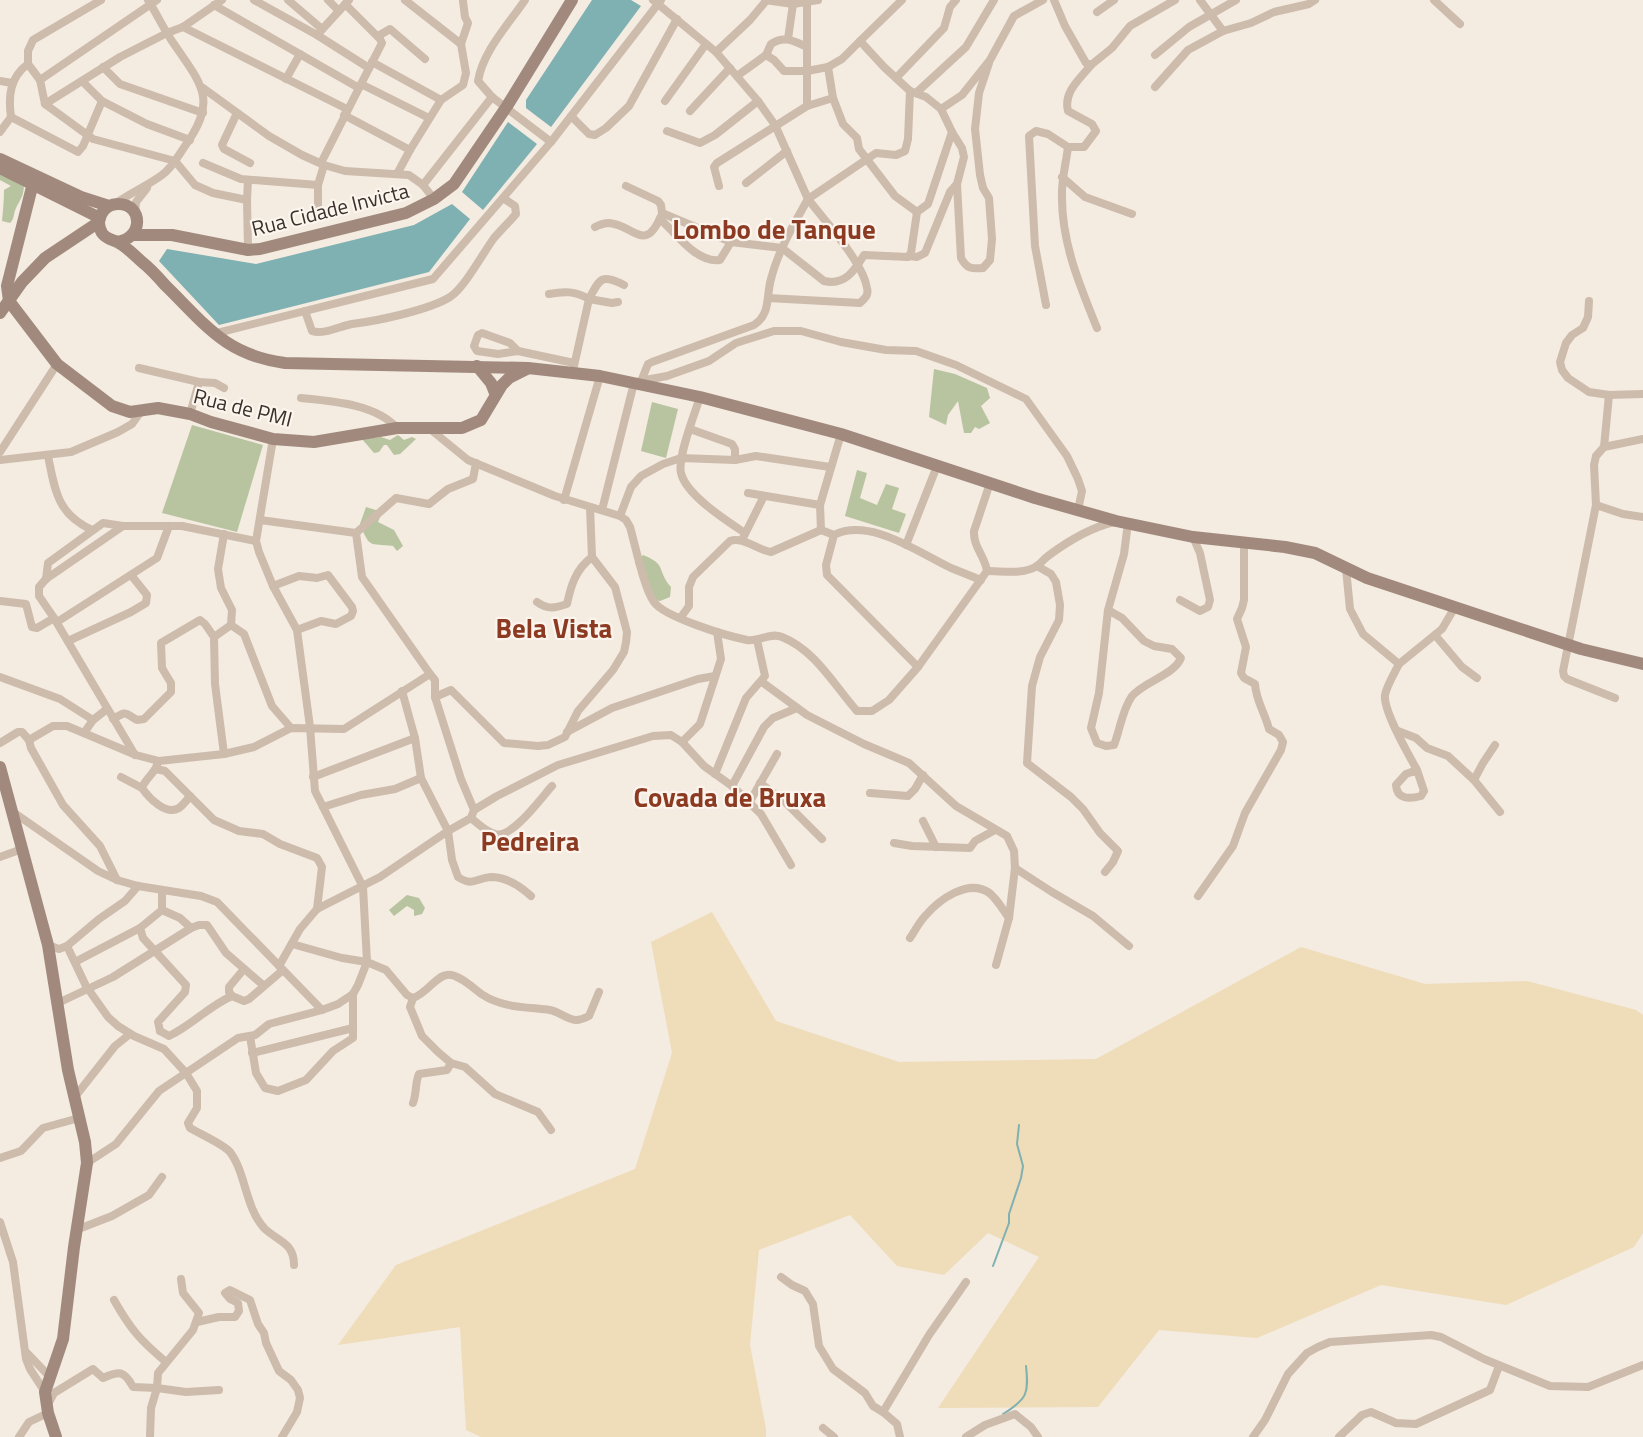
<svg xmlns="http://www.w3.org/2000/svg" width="1643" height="1437" viewBox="0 0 1643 1437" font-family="'Titillium Web',sans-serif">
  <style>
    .green { fill: #b8c4a0 }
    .sand { fill: #efdcb8 }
    .water { fill: #7fb0b2 }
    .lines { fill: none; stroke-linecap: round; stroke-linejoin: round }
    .stream { stroke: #7fb0b2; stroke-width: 2 }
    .street { stroke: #cdbbac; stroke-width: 8 }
    .secondary { stroke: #a18a7d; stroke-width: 12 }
    .labels { text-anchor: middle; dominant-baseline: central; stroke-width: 4.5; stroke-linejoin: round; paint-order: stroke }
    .street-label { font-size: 21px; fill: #3b302b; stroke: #fbf5ee }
    .district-label { font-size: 27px; font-weight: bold; fill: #8c3b22; stroke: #fbf5ee }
  </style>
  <rect width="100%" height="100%" fill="#f4ebe1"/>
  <g class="green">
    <path d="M0,170L24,183C24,196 21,198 16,208C13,214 15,218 10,223L2,221C3,210 4,201 4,190L11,186L0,180Z"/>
    <polygon points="934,369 955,374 987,388 990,398 981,406 990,423 979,429 975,427 971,433 964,433 958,401 948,415 946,425 929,417"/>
    <polygon points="652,402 678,409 666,458 641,451"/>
    <polygon points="192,425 263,445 237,532 162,513"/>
    <polygon points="398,435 404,440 412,437 416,439 400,454 394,455 387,445 384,445 379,452 374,453 362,439 381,437 390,440"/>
    <polygon points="857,470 867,473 860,498 877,505 886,484 899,488 892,509 906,514 899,533 845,516"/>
    <path d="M366,507L379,511L380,517L378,522L394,530L403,546L397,551L393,546C369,543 370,549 360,524Z"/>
    <path d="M643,555C668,565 656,570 671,587L670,597L660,601L654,600L635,563Z"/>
    <polygon points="407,895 419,898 425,908 422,914 414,916 414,910 407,906 394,916 389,910"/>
  </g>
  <polygon class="sand" points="712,912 776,1021 899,1062 1096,1059 1301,947 1425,984 1527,981 1636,1010 1643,1015 1643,1233 1634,1247 1506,1305 1381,1285 1257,1338 1159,1330 1098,1407 938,1408 1039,1257 988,1233 944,1275 897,1266 850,1215 759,1250 750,1345 766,1429 766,1437 481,1437 466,1430 460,1327 338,1345 396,1265 635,1169 672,1053 651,942"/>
  <g class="water">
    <polygon points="592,0 631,0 641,6 551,127 526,108 526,100"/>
    <polygon points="508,122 537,144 483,210 462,192"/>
    <polygon points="452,204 470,219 429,272 219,325 159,261 167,249 256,264 414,225"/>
  </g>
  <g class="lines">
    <g class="stream">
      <polyline points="993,1266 1009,1223 1009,1214 1021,1178 1023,1166 1017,1144 1019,1125"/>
      <path d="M1003,1414C1027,1399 1029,1394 1026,1366"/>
    </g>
    <g class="street">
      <polyline points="254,0 317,35 369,68"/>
      <polyline points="288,0 322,29"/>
      <polyline points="328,0 339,11"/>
      <polyline points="405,0 461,44"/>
      <polyline points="765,0 793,4 818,0"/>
      <path d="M1054,0L1065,26L1086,63L1091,65C1080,79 1063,92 1068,111L1092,124L1096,131L1084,147H1068"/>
      <polyline points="1200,0 1223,31"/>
      <polyline points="1434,0 1460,24"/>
      <polyline points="807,3 807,106"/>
      <polyline points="345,4 380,39 382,43 359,88"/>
      <polyline points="214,5 359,88 321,163"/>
      <polyline points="1097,12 1114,0"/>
      <polyline points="183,27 347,109"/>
      <polyline points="317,35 349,0"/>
      <polyline points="378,36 390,29 425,59"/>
      <polyline points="788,39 793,4"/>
      <polyline points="860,41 902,0"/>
      <polyline points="716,52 750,20 766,1"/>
      <path d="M766,55L771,44C784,35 794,41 807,47"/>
      <polyline points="1155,55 1189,27 1236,0"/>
      <polyline points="372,62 441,100 410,150 397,174"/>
      <polyline points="28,64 28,51 33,40 101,0"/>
      <polyline points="1091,65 1112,48 1130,26 1175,0"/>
      <polyline points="103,67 120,84 203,113"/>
      <polyline points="737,76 766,55 774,60 784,71 807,71 828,67"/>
      <polyline points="896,78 944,28 950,7 956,0"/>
      <polyline points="286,79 300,54"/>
      <polyline points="40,80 157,0"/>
      <polyline points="0,81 12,83"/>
      <polyline points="82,81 102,101 147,124 190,140"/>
      <polyline points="361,84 429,118"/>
      <polyline points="1155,87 1188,50 1223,31 1251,23 1274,12 1309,4 1315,0"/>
      <polyline points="203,88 269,136 302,155 324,165 345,171 409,175 423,185 434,199"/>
      <polyline points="916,93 966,47 994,0"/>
      <polyline points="833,98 843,124 857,138 859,149 895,196 917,212"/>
      <polyline points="441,100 463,85 466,73 461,44 468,23 465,17 463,1"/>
      <polyline points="665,101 706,44"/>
      <polyline points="45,104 120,57 167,33 183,27 222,0"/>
      <polyline points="690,111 730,68"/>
      <polyline points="237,113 222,145 224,149 250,163"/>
      <polyline points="344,115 410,150"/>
      <polyline points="571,116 589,134 595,135 606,128 629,106 677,19"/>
      <polyline points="11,117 78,152 83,146 102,101"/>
      <polyline points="667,131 700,143 715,135 758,101"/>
      <path d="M0,132L11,117C8,96 10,77 28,64L40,80L45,104L93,139L175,161L195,185L213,193L247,200L248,250"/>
      <path d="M952,132L962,148L964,157L957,184L961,258C967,269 972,269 983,268L990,260L992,239L989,198L983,188L980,175L975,129L979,93L989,63"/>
      <polyline points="551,142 661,0"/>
      <polyline points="203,163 241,179 318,185"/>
      <polyline points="1062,177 1085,197 1132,214"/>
      <polyline points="746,183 787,151"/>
      <polyline points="423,185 492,97"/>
      <path d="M626,186L658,201L661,205L662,213L731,242L782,248L824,281C845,286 855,270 864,255L908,257L911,253L917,212L928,204L952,132L941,109L962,95L990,60L1014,16L1043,0"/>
      <polyline points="719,186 714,167 717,163 807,106 833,98 828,67 842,59 860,41 884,67 910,91 926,97 941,109"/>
      <polyline points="247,200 248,180"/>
      <path d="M115,204C130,193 147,186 162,175C172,168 178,156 185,146C218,100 202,85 174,44C164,30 157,14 148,0"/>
      <polyline points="135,213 136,202 147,188"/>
      <polyline points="318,215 318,185 324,165"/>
      <path d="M660,219C677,234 696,263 720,260L731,242"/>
      <path d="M595,227C599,225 604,223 609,223C634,225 645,254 661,216"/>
      <polyline points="909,256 917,257 925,253 950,192 957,184"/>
      <path d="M549,294C565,291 575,291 589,299L574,366"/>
      <path d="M768,298L860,303C865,298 869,295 867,288C863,262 824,220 808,199L876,153L896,155L905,151L908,139L910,91"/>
      <polyline points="1589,301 1588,317 1583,328 1572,335 1566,343 1560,362 1562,370 1568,378 1589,392 1609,395 1604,447"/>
      <path d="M618,302L612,303L589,299C600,278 601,274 624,285"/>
      <path d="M1046,305L1035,246L1029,136L1036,131L1048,134L1068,147C1066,164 1061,181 1062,198C1062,244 1080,286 1097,328"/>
      <path d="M305,311L312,331C324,335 340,326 352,324C377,321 429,310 450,297C465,287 483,253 494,238C501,230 509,222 516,214L515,206L503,198"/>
      <path d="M213,334L433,279L551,142L492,97L478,81C483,51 508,25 525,0"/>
      <polyline points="518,351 510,343 482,333 478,335 474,346 477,351 498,354 518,351 574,363"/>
      <polyline points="139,368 199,382 215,383 224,388"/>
      <polyline points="640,381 667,376 709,361 736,343 774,331 801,331 841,342 886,350 916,351 956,365 1026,399 1067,456 1078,479 1082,491 1078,510"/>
      <path d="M640,384L648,364L652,362L754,325C771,314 766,296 771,279C778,251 794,224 808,199L775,125L758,101L716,52L653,0"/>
      <polyline points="1609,395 1643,394"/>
      <path d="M700,397C695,413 677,458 681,473C686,495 727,521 745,533"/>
      <path d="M301,398C332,401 376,404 397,428"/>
      <polyline points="190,414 199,382"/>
      <path d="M430,429L468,460L555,496L620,516L626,520L630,527C635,544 644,589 654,602C664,617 727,636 747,640C759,642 770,632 782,637C815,650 834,685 857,711H872L889,700L918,667L987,571C985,556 973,547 974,531L990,483"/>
      <polyline points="690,429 732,444 735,449 735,460"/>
      <polyline points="0,452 57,364"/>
      <path d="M48,456C55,490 57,514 92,530"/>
      <polyline points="0,460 71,452 118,432 132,424 142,410"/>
      <polyline points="748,493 820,505"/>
      <polyline points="564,500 600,376"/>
      <polyline points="1596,505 1623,514 1643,517"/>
      <polyline points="602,510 634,383"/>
      <polyline points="620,516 631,487 641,476 663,464 681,458 735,460 756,456 830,467"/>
      <polyline points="260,520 356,533 362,577 430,674"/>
      <polyline points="821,530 820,505 841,434"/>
      <polyline points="356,533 396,498 429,504 448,489 473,479 476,463"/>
      <polyline points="743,538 764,496"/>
      <polyline points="906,545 937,466"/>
      <polyline points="1037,566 1051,574 1056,582 1060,605 1059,620 1040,657 1032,686 1027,763 1071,797 1083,809 1100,833 1118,851 1113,862 1105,872"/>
      <path d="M1346,569L1350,609L1363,634L1399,664C1394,674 1387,685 1385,695C1383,711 1409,755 1417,770L1424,791L1421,796C1410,799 1397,800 1396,785L1406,774L1417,770"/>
      <path d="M987,571C1003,571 1023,575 1037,566C1041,563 1044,559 1048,556C1068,541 1089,528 1114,522"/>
      <polyline points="46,579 48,563 103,523 123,526"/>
      <polyline points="273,586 299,576 317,578 328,575 352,607 353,611 351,616 336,624 321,621 297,630"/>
      <polyline points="1180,600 1200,611 1208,607 1210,600 1200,553 1193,537"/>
      <polyline points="0,601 26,604 32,627 37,628 54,618"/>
      <path d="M537,602C548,610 555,608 567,604C571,585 576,569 592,557"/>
      <path d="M1108,610L1122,618L1144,641L1154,646L1172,649L1181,658C1174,675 1145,681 1132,696C1122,710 1120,730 1114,745L1106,746L1097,743L1091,728L1099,693L1108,610L1124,554L1128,523"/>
      <path d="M681,617L689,606V587L693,577L730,541C743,536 757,550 771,552L821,530L834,535"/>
      <polyline points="57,622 157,558 169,526"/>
      <polyline points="231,625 244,634 272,706 291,728"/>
      <polyline points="1435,635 1462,667 1477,678"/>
      <polyline points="214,637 215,684 224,754"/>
      <polyline points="68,641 131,612 146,603 147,595 131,575"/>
      <polyline points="1399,664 1442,629 1455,607"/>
      <path d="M918,667L827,575L826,565L834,535C870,517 919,553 951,568C961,572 971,576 981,580"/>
      <polyline points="0,677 60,699 93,720"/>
      <polyline points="762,682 807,715 864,744 909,763 956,806 1007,836 1014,851 1015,868 1009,918 996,965"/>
      <path d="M402,691L415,738L421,778L448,831L452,860L458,877C473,887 476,878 491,877C506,877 520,886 531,896"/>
      <polyline points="1615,698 1567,679 1564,676 1563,671 1596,505 1594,465 1596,456 1604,447 1643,439"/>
      <path d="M113,719C128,710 124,713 137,720L144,719L171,692V683L162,668L161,643L200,620L205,624L214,637L231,625L232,610L221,588L218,569L224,534"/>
      <polyline points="1398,731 1416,738 1427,748 1448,756 1474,780 1500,812"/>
      <polyline points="567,732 612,708 698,679 715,676"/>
      <polyline points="84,733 93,720 107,709"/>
      <polyline points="29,740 31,748 63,805 100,846 117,880"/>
      <polyline points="682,742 700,724 721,659 717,632"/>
      <polyline points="0,743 18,732 22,732 29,740 53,726 67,726 136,755 159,761 224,754 254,747 291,728 344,729 430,674 435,680 435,697"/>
      <polyline points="135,755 54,618 39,596 39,587 46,579 123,526 182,526 256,541"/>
      <path d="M157,765C154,774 145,779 142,788C149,798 166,816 179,808C183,805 187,800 190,796"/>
      <polyline points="156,769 165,771 214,820 239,831 263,834 280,844 317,858 322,867 317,909"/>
      <polyline points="715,774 746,698 765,676 757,640"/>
      <polyline points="121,777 142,788"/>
      <polyline points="313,777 415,738"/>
      <polyline points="1474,780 1483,763 1495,745"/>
      <polyline points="760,783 785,802 822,839"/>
      <polyline points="732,786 764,727 773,718 797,708"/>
      <polyline points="870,793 908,796 915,789 923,775"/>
      <polyline points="749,803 777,754"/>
      <polyline points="323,807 361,795 395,789 421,778"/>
      <polyline points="474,810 497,796 558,765 653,736 671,735 682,742 704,766 732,786 761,814 791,865"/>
      <polyline points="13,812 98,871 117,880 138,886 201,896 217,902 322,1010"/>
      <path d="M471,818C478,824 486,832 495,834C512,839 541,798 552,786"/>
      <polyline points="923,821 936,847"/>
      <polyline points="894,843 912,846 970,848 975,841 995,830"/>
      <polyline points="0,857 22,849"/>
      <polyline points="1015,868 1052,892 1093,916 1129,946"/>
      <path d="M1198,896L1233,846L1245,813L1281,750L1283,742L1279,735L1269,729C1265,713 1256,701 1255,684L1244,678L1241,673L1246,647L1237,619L1242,608L1244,600V543"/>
      <polyline points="162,910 180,918 191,928"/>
      <path d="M910,938C915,931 919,922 926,915C939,900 967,879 988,892C996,897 1003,910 1009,918"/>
      <path d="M292,944L342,958L367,962L386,970L407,995L413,998C426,994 436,976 447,975C458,973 474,989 483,995C503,1008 528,1007 550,1010C560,1012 566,1019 576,1020C581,1020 585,1018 589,1016L599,992"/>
      <path d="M48,945L59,949L67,946L86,986L108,1017L118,1026L134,1036L164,1049L186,1073L197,1091V1108L188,1123L190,1128C200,1134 223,1144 230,1152C246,1173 245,1207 264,1228C277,1241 294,1242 294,1265"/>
      <polyline points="67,946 99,919 125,901 138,886"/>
      <polyline points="75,962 140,928"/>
      <polyline points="279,966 300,929 317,909 380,877 448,831 471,818 474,810 461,779 435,697 451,690 504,743 538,746 548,745 565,737 578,711 613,670 624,652 626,642 627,632 615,587 592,557 590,507"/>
      <polyline points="232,996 229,992 229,987 244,969"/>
      <polyline points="413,998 410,1007 422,1036 438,1052 451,1063 465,1067 495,1094 538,1112 551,1130"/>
      <polyline points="58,1003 113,977 191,928 199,925 207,925 226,953 263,985"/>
      <polyline points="160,1031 158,1022 185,992 186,985 143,938 140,928 162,910 162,891"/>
      <path d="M160,1031L169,1036C192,1025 209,1006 232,996L244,1001L249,999L283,970"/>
      <polyline points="250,1036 256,1073 265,1088 278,1091 306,1080 333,1051 353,1038 353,994"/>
      <polyline points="252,1053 353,1028"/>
      <polyline points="74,1098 115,1046 130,1034"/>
      <path d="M413,1103C417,1092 415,1082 419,1074L447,1070L451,1063"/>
      <polyline points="0,1158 21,1151 43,1128 79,1118"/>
      <polyline points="87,1163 116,1144 159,1091 238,1038 255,1035 269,1024 322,1010 338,1004 353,994 358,985 367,962 363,887 315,791 310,727 297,630 273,586 259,552 256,541 273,439"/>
      <polyline points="0,1222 13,1262 26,1359 30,1369 45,1392"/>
      <polyline points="76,1230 112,1216 149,1195 162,1177"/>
      <polyline points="781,1277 792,1285 805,1291 813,1304 819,1346 833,1369 865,1393 873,1406 883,1412 897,1424 900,1437"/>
      <path d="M114,1300C131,1330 140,1340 166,1362"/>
      <polyline points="197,1322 219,1317 235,1317 239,1311 238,1303 230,1299 225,1293 230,1290 250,1300 258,1324 264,1333 266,1343 279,1371 291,1380 298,1390 300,1398 297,1412 282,1437"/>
      <polyline points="27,1353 50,1377"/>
      <path d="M47,1406L54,1393L93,1369L103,1378C119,1371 124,1370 133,1387L157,1388L186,1392L219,1390"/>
      <polyline points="883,1412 929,1335 966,1282"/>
      <polyline points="823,1428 834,1437"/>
      <polyline points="19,1437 29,1422 48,1413"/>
      <polyline points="150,1437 151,1408 157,1388 158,1373 193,1330 199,1313 183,1293 181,1279"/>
      <polyline points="966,1437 985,1425 1015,1414 1031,1427 1038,1437"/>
      <polyline points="1253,1437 1265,1420 1288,1374 1307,1353 1318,1347 1330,1342 1431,1335 1441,1337 1484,1359 1550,1386 1588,1387 1643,1365"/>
      <polyline points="1339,1437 1362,1415 1371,1412 1396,1423 1416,1424 1490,1390 1499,1366"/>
    </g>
    <g class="secondary">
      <polyline points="0,159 81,197 109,206"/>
      <polyline points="0,168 100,218"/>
      <polyline points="33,183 7,286 9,301 57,364 112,406 130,412 158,408 190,414 211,422 273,439 314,442 397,428 462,428 481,420 502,385 509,378 527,369"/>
      <polyline points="133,235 172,235 248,250 260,249 406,213 434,199 454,184 507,106 572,0"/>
      <path d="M117,242C143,239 144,205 119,204C104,203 94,220 102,233C106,239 111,239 117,242C126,246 135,256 142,262C151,269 158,277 165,285C206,325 225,355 285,363L528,368L600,376L700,397L841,434L1035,498L1116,521L1193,537L1285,547L1315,553L1367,578L1581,649L1643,664"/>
      <polyline points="0,313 22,282 45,258 99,222"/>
      <polyline points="477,366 491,383 495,393"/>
      <polyline points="0,767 48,945 68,1070 85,1142 87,1163 74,1247 63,1339 45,1392 48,1413 56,1437"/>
    </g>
  </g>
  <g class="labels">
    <g class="street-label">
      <text transform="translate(330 209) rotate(-14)">Rua Cidade Invicta</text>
      <text transform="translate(243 407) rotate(14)">Rua de PMI</text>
    </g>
    <g class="district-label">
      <text x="774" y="228">Lombo de Tanque</text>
      <text x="554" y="627">Bela Vista</text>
      <text x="730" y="796">Covada de Bruxa</text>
      <text x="530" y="840">Pedreira</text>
    </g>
  </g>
</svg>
